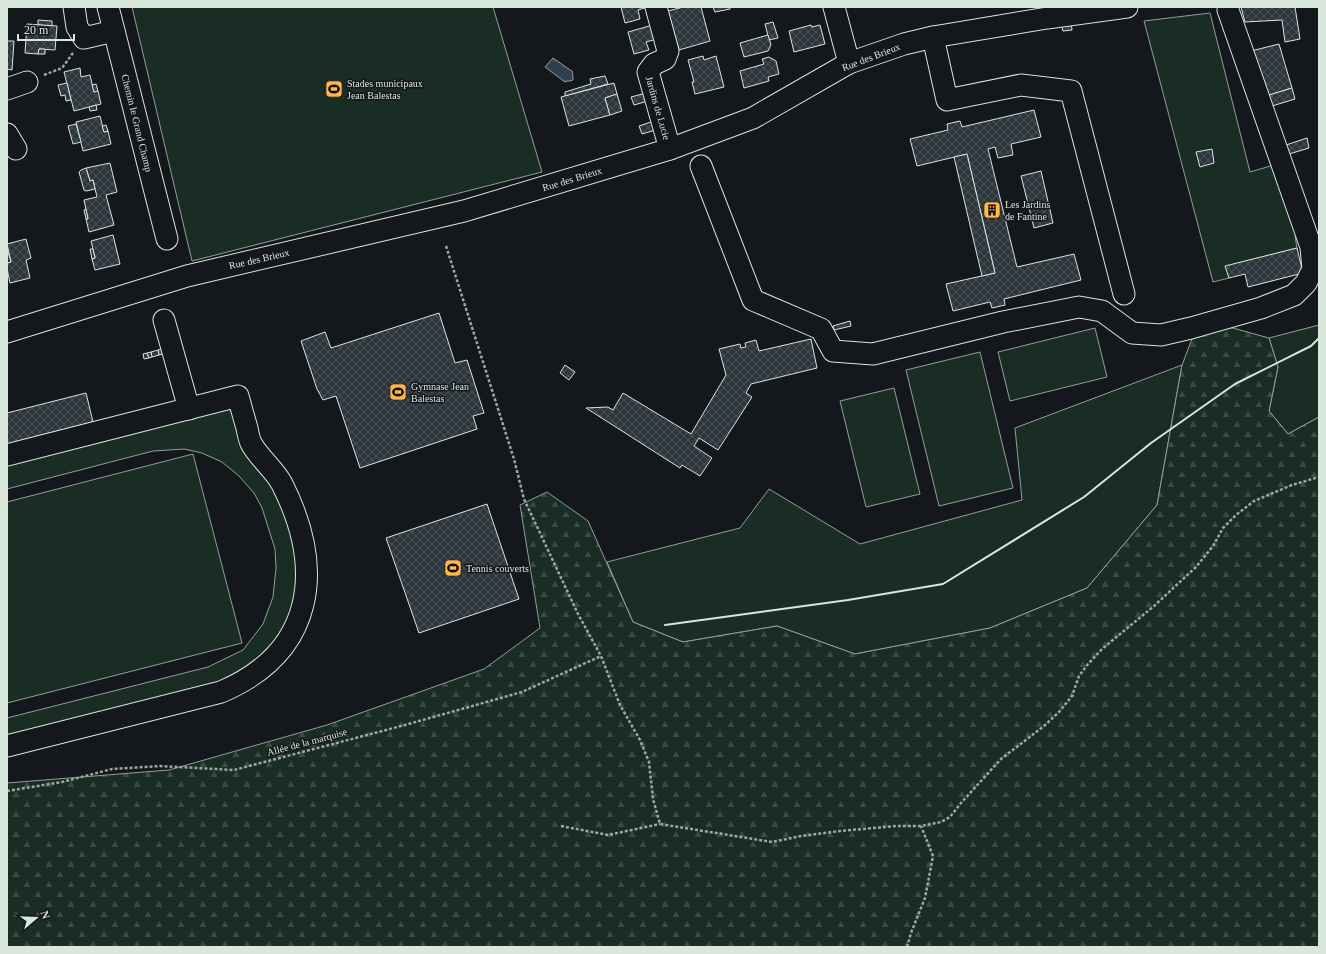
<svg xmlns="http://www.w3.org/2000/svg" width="1326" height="954" viewBox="0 0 1326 954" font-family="'Times New Roman',serif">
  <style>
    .green { fill: #1a2d24; stroke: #939e99 }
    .forest { fill: url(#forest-firs); stroke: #939e99 }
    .water { fill: url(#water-ripples); stroke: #939e99 }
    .building { fill: url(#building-cross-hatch); stroke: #d8e6dc }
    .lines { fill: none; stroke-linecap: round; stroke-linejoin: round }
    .minor-casing { stroke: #d8e6dc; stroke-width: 23 }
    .path { stroke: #9da8a2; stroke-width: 2.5; stroke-dasharray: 3 2; stroke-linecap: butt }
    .minor { stroke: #14181c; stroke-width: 21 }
    .wall { stroke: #d8e6dc; stroke-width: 2 }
    .labels { text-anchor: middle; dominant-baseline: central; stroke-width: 3; stroke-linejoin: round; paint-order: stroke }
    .street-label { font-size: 10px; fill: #d8e6dc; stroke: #14181c }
    .poi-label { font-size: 10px; fill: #d8e6dc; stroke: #14181c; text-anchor: start }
  </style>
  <defs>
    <pattern id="forest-firs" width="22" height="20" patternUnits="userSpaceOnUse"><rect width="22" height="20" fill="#1a2d24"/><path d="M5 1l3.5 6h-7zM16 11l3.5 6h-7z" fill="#3b4b43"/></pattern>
    <pattern id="water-ripples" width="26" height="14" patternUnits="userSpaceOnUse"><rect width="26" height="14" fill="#2f3f4d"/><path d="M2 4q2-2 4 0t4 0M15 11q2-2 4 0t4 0" fill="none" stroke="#4c5b66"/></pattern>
    <pattern id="building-cross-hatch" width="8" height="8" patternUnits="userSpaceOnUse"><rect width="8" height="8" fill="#2c363c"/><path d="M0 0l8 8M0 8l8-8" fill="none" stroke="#4a5358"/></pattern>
  </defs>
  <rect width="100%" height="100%" fill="#14181c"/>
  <g class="green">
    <polygon points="132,7 493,7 542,172 192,261"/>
    <polygon points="1210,13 1250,172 1274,165 1298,233 1295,236 1297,248 1226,266 1229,278 1213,282 1144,21"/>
    <polygon points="1319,325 1319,417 1288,434 1269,411 1278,367 1269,338"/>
    <polygon points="1095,328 1107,377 1010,401 998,352"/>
    <polygon points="980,352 1013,488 939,506 906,370"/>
    <polygon points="1182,365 1157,505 1087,588 990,628 855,654 777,626 683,642 633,622 607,562 740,528 769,489 860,544 1022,500 1015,428"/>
    <polygon points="894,388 920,494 866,507 840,401"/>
    <polygon points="234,403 267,470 290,513 300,589 281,642 236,680 7,741 7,718 208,667 243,650 263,624 273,597 276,568 275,549 269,530 262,508 254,493 239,476 222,462 202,453 184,449 153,451 7,489 7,462"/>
    <polygon points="193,454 242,643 7,703 7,502"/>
  </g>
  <polygon class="forest" points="1229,327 1269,338 1278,367 1269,411 1288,434 1319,417 1319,947 7,947 7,783 169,770 327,725 484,669 540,628 520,505 547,492 588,521 633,622 683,642 777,626 855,654 990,628 1087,588 1157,505 1182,365 1192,339"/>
  <polygon class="water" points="553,58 573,72 572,74 573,76 573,80 570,81 567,81 565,82 545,67"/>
  <g class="building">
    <polygon points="621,7 648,7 638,10 640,19 625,23"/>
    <polygon points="683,7 701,7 710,41 679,50 668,11"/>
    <polygon points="713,7 730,7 730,9 715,12"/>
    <polygon points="1241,7 1295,7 1300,39 1285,42 1282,20 1245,22"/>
    <polygon points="38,20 52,21 52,26 38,25"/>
    <polygon points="773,22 778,38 769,40 765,24"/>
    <polygon points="1071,22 1072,30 1063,31 1061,24"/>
    <polygon points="27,24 57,26 55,50 39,49 38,54 25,53"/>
    <polygon points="653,25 657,39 646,42 649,50 634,54 628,32"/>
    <polygon points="811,25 812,27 820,25 825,44 794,52 789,31"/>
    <polygon points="768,35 771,45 768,51 744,57 740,43"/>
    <polygon points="7,41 14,41 12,70 7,69"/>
    <polygon points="1279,44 1292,88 1263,97 1251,51"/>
    <polygon points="39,49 45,49 45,54 38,54"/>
    <polygon points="703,56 704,60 716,56 724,87 695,94 692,82 694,82 688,60"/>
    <polygon points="769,57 776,61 779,74 768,77 769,81 744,88 740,71 764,64 762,59"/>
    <polygon points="80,68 81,77 90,75 94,92 98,91 101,104 74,111 64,72"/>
    <polygon points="605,76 608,84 565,96 565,92 591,84 590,79"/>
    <polygon points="67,83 71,100 66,101 65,95 61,96 58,85"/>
    <polygon points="614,83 617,94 605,98 610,115 569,126 561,97"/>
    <polygon points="96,84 98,91 94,92 92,85"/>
    <polygon points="1292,88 1295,99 1272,106 1269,95"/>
    <polygon points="646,93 648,101 634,105 631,97"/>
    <polygon points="617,94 622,111 610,115 605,98"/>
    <polygon points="96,105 97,110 90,111 89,107"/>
    <polygon points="1034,110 1041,137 1011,144 1013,155 998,158 995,147 988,149 1017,267 1074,254 1081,280 1004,299 1005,305 992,308 990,302 953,311 946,284 995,273 967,154 917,166 910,139 948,130 947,124 960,121 962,127"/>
    <polygon points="100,116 104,132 108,131 111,144 83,151 76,122"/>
    <polygon points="657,120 659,129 642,134 639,126"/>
    <polygon points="76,124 81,142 73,144 68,126"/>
    <polygon points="106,125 108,131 104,132 102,126"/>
    <polygon points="1307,138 1309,148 1289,154 1286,145"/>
    <polygon points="1212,149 1214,163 1200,167 1196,152"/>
    <polygon points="967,154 995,273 982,276 954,157"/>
    <polygon points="110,163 117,192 106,195 114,225 89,232 86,219 88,219 84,200 97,197 93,180 90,181 86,168"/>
    <polygon points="86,168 90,181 93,180 95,189 86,191 84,190 79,172 81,170"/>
    <polygon points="1041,171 1053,223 1034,228 1021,176"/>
    <polygon points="86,209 88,219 86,219 84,210"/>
    <polygon points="113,235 120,264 95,270 92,259 95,258 91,241"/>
    <polygon points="26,239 31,258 26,260 30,278 10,283 7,269 7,263 11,262 7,244"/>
    <polygon points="7,248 11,262 7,263"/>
    <polygon points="1297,248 1303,273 1248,287 1245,274 1229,278 1225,266"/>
    <polygon points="90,249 93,249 95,258 92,259"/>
    <polygon points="439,313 455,363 467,360 484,413 473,416 477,429 360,468 336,396 323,400 317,389 301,341 325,332 331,348"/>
    <polygon points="850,321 851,326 834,330 833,326"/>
    <polygon points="811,339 817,368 751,384 746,393 752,397 718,450 699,438 694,446 712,458 700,476 682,465 680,468 586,408 608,407 613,410 623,393 691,434 726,375 719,349 740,344 741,348 746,347 745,343 756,340 759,351"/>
    <polygon points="162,349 163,354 159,355 158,350"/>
    <polygon points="158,350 159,355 152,357 151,352"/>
    <polygon points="151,352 152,357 149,358 147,353"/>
    <polygon points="147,353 149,358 144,359 143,354"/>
    <polygon points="565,365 575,372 569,380 560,373"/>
    <polygon points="86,393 93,422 7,444 7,413"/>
    <polygon points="487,504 519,599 419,633 386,538"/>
  </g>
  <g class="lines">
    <defs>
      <g id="minor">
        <polyline points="74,7 77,27 84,38 114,31"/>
        <polyline points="108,7 167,239"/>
        <polyline points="656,7 668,51 665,59 654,64 648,72 670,149"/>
        <polyline points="834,7 849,63"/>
        <polyline points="933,37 947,100 1021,85 1071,91 1124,294"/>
        <polyline points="7,89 27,82"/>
        <polyline points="7,134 16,149"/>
        <polyline points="701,166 753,300 821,329 833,351 873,354 1003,322 1079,307 1102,311 1132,333 1161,335 1191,328 1261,308 1294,295 1306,283 1313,269 1311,247 1228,10"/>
        <polyline points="164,320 189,409"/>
        <polyline points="7,332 187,276 464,211 670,149 753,118 849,63 904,44 933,37 1047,18 1127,7"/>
        <path d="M7,455L238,396C241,407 244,418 247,428C248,433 249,439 251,443C258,457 275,470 282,484C325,569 315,652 221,692L7,746"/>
      </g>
    </defs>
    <use href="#minor" class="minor-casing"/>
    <g class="path">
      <polyline points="44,75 62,68 73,53"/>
      <polyline points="446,246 514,459 524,499 578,614 601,656 620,705 640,740 649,762 653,799 660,824 772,842 801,836 840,831 897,826 921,826 941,822 950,817 961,803 1001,759 1044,726 1059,712 1072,696 1079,676 1088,664 1102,649 1154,606 1196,567 1213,546 1223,528 1236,515 1254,501 1292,485 1319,477"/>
      <polyline points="7,791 62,782 112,769 160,766 234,770 405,725 522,692 601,656"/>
      <polyline points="561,826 608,835 660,824"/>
      <polyline points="907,947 911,933 925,898 933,856 921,826"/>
    </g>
    <use href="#minor" class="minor"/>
    <polyline class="wall" points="665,625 848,600 943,584 1084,497 1151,443 1235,384 1311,346 1319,338"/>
  </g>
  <defs>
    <symbol id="stadium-square" viewBox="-11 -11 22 22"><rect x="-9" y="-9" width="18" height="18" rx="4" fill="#ffb74d" stroke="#14181c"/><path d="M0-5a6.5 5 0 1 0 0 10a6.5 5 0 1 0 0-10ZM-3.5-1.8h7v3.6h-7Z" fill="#111"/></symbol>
    <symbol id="building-square" viewBox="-11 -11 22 22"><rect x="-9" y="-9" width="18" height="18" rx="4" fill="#ffb74d" stroke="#14181c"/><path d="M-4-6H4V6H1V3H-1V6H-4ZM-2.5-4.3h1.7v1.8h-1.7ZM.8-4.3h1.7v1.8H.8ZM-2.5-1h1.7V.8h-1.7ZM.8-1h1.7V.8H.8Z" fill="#111"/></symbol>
  </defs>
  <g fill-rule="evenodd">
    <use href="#stadium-square" x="324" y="79" width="20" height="20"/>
    <use href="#building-square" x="982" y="200" width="20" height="20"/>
    <use href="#stadium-square" x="388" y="382" width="20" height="20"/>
    <use href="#stadium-square" x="443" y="558" width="20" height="20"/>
  </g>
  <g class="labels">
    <g class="street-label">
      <text transform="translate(871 57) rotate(-21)">Rue des Brieux</text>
      <text transform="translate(658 108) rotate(74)">Jardins de Lucie</text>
      <text transform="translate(137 123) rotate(76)">Chemin le Grand Champ</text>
      <text transform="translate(572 179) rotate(-17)">Rue des Brieux</text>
      <text transform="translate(259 259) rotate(-13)">Rue des Brieux</text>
      <text transform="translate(307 742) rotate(-15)">Allée de la marquise</text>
    </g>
    <g class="poi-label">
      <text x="347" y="83">Stades municipaux<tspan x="347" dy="12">Jean Balestas</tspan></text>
      <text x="1005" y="204">Les Jardins<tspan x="1005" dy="12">de Fantine</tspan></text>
      <text x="411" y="386">Gymnase Jean<tspan x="411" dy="12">Balestas</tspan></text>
      <text x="466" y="568">Tennis couverts</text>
    </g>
  </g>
  <rect width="1326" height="954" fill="none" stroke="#d8e6dc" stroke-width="16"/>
  <g transform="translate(36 918) rotate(71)" stroke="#14181c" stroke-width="3" paint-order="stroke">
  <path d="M0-3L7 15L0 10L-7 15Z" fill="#d8e6dc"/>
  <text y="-6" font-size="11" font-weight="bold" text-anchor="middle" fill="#d8e6dc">N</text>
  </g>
  <path d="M18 34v6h56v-6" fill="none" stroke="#d8e6dc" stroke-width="2"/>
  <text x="24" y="34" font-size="12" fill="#d8e6dc" stroke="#14181c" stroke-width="3" paint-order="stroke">20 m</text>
</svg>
